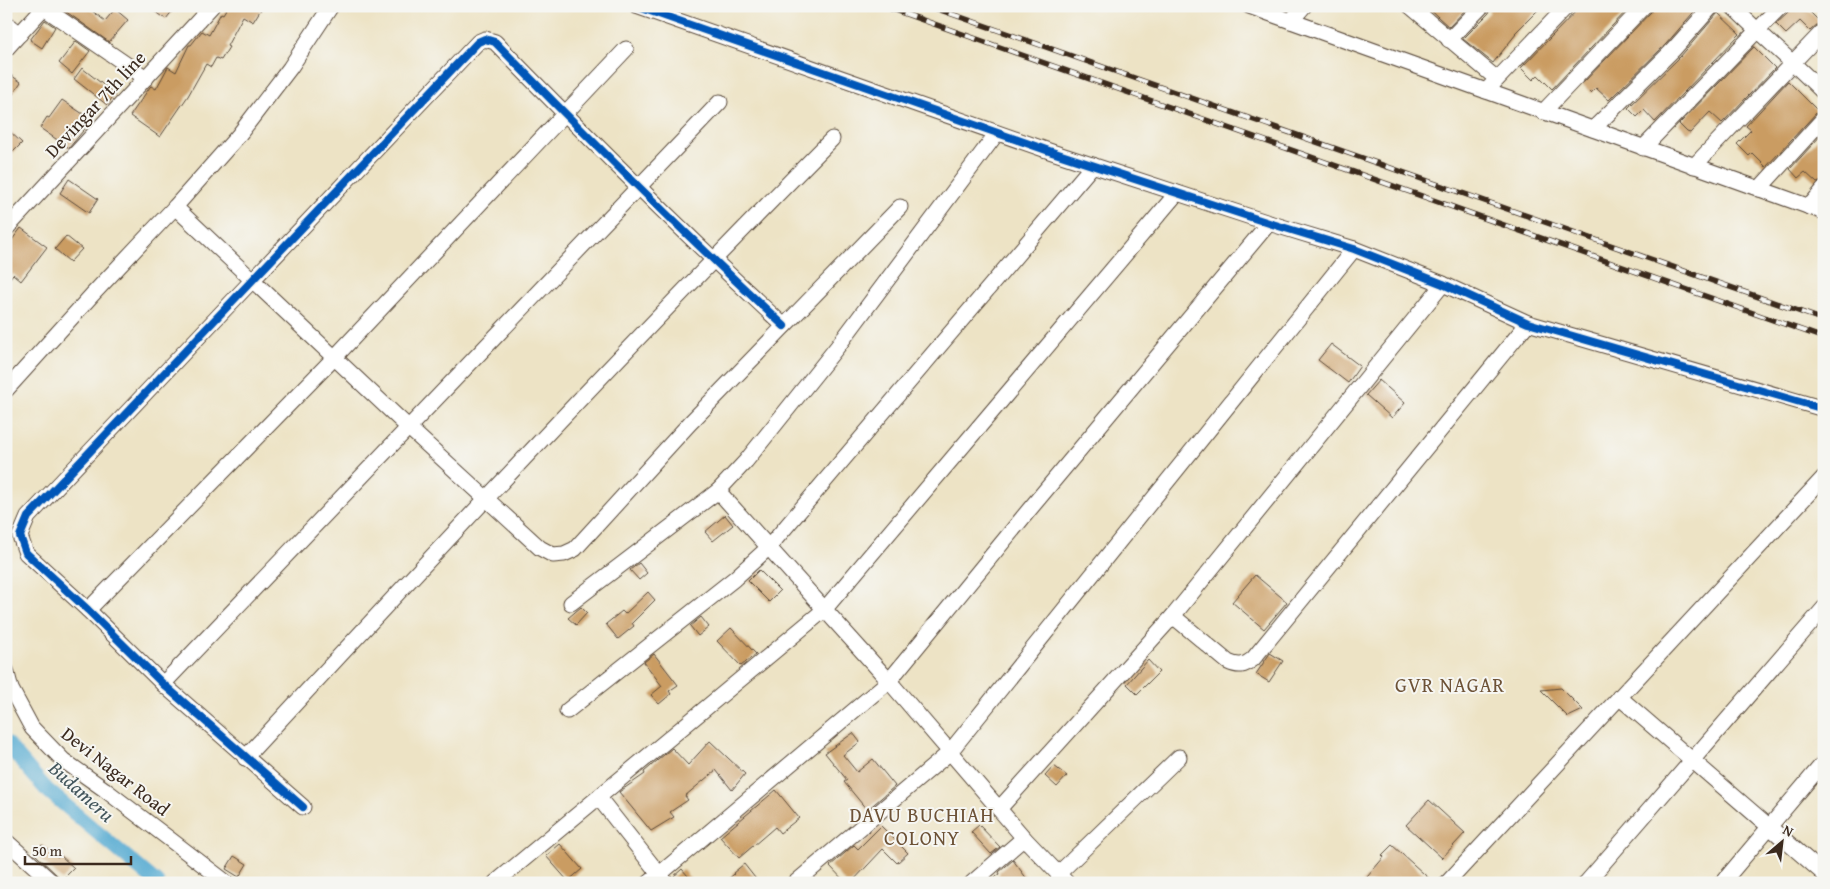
<svg xmlns="http://www.w3.org/2000/svg" width="1830" height="889" viewBox="0 0 1830 889" font-family="'Gentium Book Plus',serif">
  <style>
    .lines { fill: none; stroke-linecap: round; stroke-linejoin: round }
    .canal { stroke: #55aad1; stroke-width: 15 }
    .building { fill: #ca9c62 }
    .minor-casing { stroke: #564637; stroke-width: 17 }
    .minor { stroke: #fff; stroke-width: 15 }
    .rail-casing { stroke: #3b2a1e; stroke-width: 5.5 }
    .rail { stroke: #f6f6f2; stroke-width: 4; stroke-dasharray: 11; stroke-linecap: butt }
    .cycleway-casing { stroke: #f6f6f2; stroke-width: 11 }
    .cycleway { stroke: #0057b8; stroke-width: 8 }
    .labels { text-anchor: middle; dominant-baseline: central; stroke-width: 4; stroke-linejoin: round; paint-order: stroke }
    .street-label { font-size: 19px; fill: #3b2a1e; stroke: #f6f6f2 }
    .neighbourhood-label { font-size: 20px; letter-spacing: 1px; fill: #6d5236; stroke: #f6f6f2 }
    .water-label { font-size: 20px; font-style: italic; fill: #44575d; stroke: #f6f6f2 }
  </style>
  <rect width="100%" height="100%" fill="#f6f6f2"/>
  <filter id="ink" filterUnits="userSpaceOnUse"><feTurbulence type="fractalNoise" baseFrequency=".02" numOctaves="2"/><feDisplacementMap in="SourceGraphic" scale="10" xChannelSelector="R" yChannelSelector="G"/><feConvolveMatrix kernelMatrix="1 2 1 2 8 2 1 2 1" color-interpolation-filters="sRGB"/></filter>
  <filter id="wash" filterUnits="userSpaceOnUse"><feTurbulence type="fractalNoise" baseFrequency=".0096" numOctaves="4" result="noise"/><feDisplacementMap in="SourceGraphic" scale="20" xChannelSelector="R" yChannelSelector="G"/><feGaussianBlur stdDeviation="1.12" result="paint"/><feColorMatrix in="noise" values="0 0 0 0 0 0 0 0 0 0 0 0 0 0 0 0 0 1.4 0 .05"/><feComposite in="paint" operator="in"/></filter>
  <g filter="url(#wash)">
    <rect width="100%" height="100%" fill="#ede3c5"/>
    <g class="lines">
      <polyline class="canal" points="6,743 46,789 157,883"/>
    </g>
    <g id="blocks">
      <g class="building">
        <polygon points="58,6 86,6 105,21 115,9 128,20 109,42"/>
        <polygon points="148,6 176,6 166,19"/>
        <polygon points="228,6 263,6 253,22 243,16 227,46 229,47 221,60 216,58 211,67 206,64 188,96 160,137 130,116 150,87 151,86 156,89 168,67 176,72 189,45 191,45 202,31 209,35 221,13 223,14"/>
        <polygon points="1426,6 1469,6 1449,27"/>
        <polygon points="1491,6 1542,6 1515,33 1516,34 1493,63 1463,39 1489,13"/>
        <polygon points="1581,6 1631,6 1552,89 1538,75 1533,80 1521,68"/>
        <polygon points="1653,6 1699,6 1666,44 1609,100 1596,88 1591,93 1582,84 1651,12"/>
        <polygon points="1790,6 1804,6 1820,22 1810,31 1800,21 1786,34 1776,24 1788,13"/>
        <polygon points="1718,13 1740,34 1655,122 1644,110 1637,117 1628,108 1680,57"/>
        <polygon points="45,20 55,27 42,48 30,40"/>
        <polygon points="76,41 90,51 72,74 59,63"/>
        <polygon points="1754,47 1775,68 1722,123 1710,112 1690,133 1687,132 1679,124"/>
        <polygon points="82,68 115,94 107,105 74,79"/>
        <polygon points="6,72 21,82 6,104"/>
        <polygon points="1788,81 1818,111 1766,167 1752,153 1749,156 1737,144 1751,130 1746,126"/>
        <polygon points="62,100 92,120 69,148 40,128 47,117 49,118"/>
        <polygon points="6,128 22,143 6,159"/>
        <polygon points="1824,132 1824,180 1817,183 1805,172 1798,178 1790,169"/>
        <polygon points="69,179 98,199 89,213 60,193"/>
        <polygon points="21,228 47,247 21,281 13,274 6,283 6,248"/>
        <polygon points="66,236 82,249 70,262 55,249"/>
        <polygon points="1331,344 1360,366 1348,383 1318,360"/>
        <polygon points="1379,380 1405,403 1392,418 1366,395"/>
        <polygon points="725,515 733,525 713,541 705,532"/>
        <polygon points="639,563 647,573 639,580 630,570"/>
        <polygon points="759,570 780,591 769,602 748,581"/>
        <polygon points="1255,575 1287,602 1264,629 1232,602"/>
        <polygon points="648,592 655,600 632,623 634,626 618,639 606,624 622,611 625,614"/>
        <polygon points="581,607 587,613 576,625 568,618"/>
        <polygon points="701,617 709,627 698,636 690,626"/>
        <polygon points="731,628 756,654 741,666 717,641"/>
        <polygon points="1270,653 1283,661 1269,682 1256,674"/>
        <polygon points="654,654 678,685 669,691 671,694 659,704 651,695 662,686 644,662"/>
        <polygon points="1148,660 1159,672 1137,694 1127,684"/>
        <polygon points="1561,688 1583,710 1568,717 1541,690"/>
        <polygon points="853,733 860,742 843,755 857,772 873,759 895,786 867,810 844,782 847,780 825,753"/>
        <polygon points="710,741 745,774 732,790 716,770 685,796 688,800 670,812 674,817 651,831 619,792 645,774 644,772 672,748 688,765"/>
        <polygon points="1054,766 1067,776 1057,787 1045,776"/>
        <polygon points="776,790 799,818 780,833 775,827 739,858 720,837"/>
        <polygon points="1429,800 1465,833 1442,858 1406,825"/>
        <polygon points="979,825 1000,847 991,854 971,832"/>
        <polygon points="881,826 908,853 897,863 883,849 851,883 846,883 830,866 854,845 858,849"/>
        <polygon points="560,844 582,869 568,881 546,856"/>
        <polygon points="42,845 58,857 60,855 74,868 62,880 35,854"/>
        <polygon points="1392,845 1434,883 1362,883 1384,857 1382,855"/>
        <polygon points="234,856 247,864 239,877 226,869"/>
        <polygon points="1013,860 1030,883 987,883 1000,874 999,872"/>
        <polygon points="744,864 759,883 724,883 734,874 733,873"/>
        <polygon points="682,869 694,883 675,883 673,877"/>
      </g>
    </g>
  </g>
  <g filter="url(#ink)">
    <use href="#blocks" fill-opacity="0" stroke="#564637" stroke-width="1"/>
    <g class="lines">
      <defs>
        <g id="minor">
          <polyline points="636,6 1052,152 1269,223 1354,249 1443,284 1528,323 1824,409"/>
          <polyline points="1249,6 1824,212"/>
          <polyline points="1410,6 1497,79"/>
          <path d="M1732,6C1762,36 1794,63 1824,93"/>
          <polyline points="44,8 146,78"/>
          <polyline points="1291,21 1304,6"/>
          <polyline points="6,23 20,34"/>
          <polyline points="1449,40 1482,6"/>
          <polyline points="6,49 45,6"/>
          <polyline points="1486,91 1567,6"/>
          <polyline points="1543,112 1644,6"/>
          <polyline points="1593,129 1673,50 1712,6"/>
          <polyline points="1643,148 1781,6"/>
          <polyline points="1694,166 1824,30"/>
          <polyline points="1759,189 1824,118"/>
          <polyline points="175,207 409,428 540,548 553,555 564,554 575,549 690,423 900,207"/>
          <polyline points="1809,207 1824,189"/>
          <polyline points="6,229 212,6"/>
          <polyline points="6,390 92,295 175,207 238,136 290,68 331,6"/>
          <polyline points="718,491 889,681 1029,510 1269,223"/>
          <polyline points="571,603 718,491 746,461 838,346 997,133"/>
          <polyline points="88,610 335,357 626,49"/>
          <path d="M1173,616L1228,662C1239,667 1244,666 1253,659L1528,323"/>
          <polyline points="6,670 11,689 32,728 63,760 104,789 227,883"/>
          <polyline points="163,684 720,102"/>
          <polyline points="1619,697 1824,874"/>
          <polyline points="567,711 734,579 768,548 1093,165"/>
          <path d="M245,758C438,549 632,341 832,139"/>
          <polyline points="599,798 666,883"/>
          <path d="M303,807L163,684L88,610L26,553L20,536L28,517L478,42L485,39L495,42C589,139 685,234 784,326"/>
          <polyline points="999,809 1173,616 1443,284"/>
          <polyline points="6,841 53,883"/>
          <polyline points="1058,874 1179,757"/>
          <polyline points="495,883 824,610 1177,193"/>
          <polyline points="649,883 889,681 1024,838 1067,883"/>
          <polyline points="795,883 949,753 1354,249"/>
          <polyline points="972,883 1024,838"/>
          <polyline points="1447,883 1824,477"/>
          <polyline points="1586,883 1824,608"/>
          <polyline points="1722,883 1824,762"/>
        </g>
      </defs>
      <use href="#minor" class="minor-casing"/>
      <use href="#minor" class="minor"/>
      <defs>
        <g id="rail">
          <polyline points="883,6 1824,338"/>
          <polyline points="929,6 1824,320"/>
        </g>
      </defs>
      <use href="#rail" class="rail-casing"/>
      <use href="#rail" class="rail"/>
      <defs>
        <g id="cycleway">
          <polyline points="636,6 1052,152 1269,223 1354,249 1443,284 1528,323 1824,409"/>
          <path d="M303,807L163,684L88,610L26,553L20,536L28,517L478,42L485,39L495,42C589,139 685,234 784,326"/>
        </g>
      </defs>
      <use href="#cycleway" class="cycleway-casing"/>
      <use href="#cycleway" class="cycleway"/>
    </g>
  </g>
  <g class="labels">
    <g class="street-label">
      <text transform="translate(95 104) rotate(-47)">Devingar 7th line</text>
      <text transform="translate(116 771) rotate(38)">Devi Nagar Road</text>
    </g>
    <g class="neighbourhood-label">
      <text x="1450" y="684">GVR NAGAR</text>
      <text x="922" y="814">DAVU BUCHIAH<tspan x="922" dy="23">COLONY</tspan></text>
    </g>
    <g class="water-label">
      <text transform="translate(82 791) rotate(42)">Budameru</text>
    </g>
  </g>
  <rect width="1830" height="889" fill="none" stroke="#f6f6f2" stroke-width="25"/>
  <g transform="translate(1782 842) rotate(28)" stroke="#f6f6f2" stroke-width="4" paint-order="stroke">
  <path d="M0-4L9 19L0 12L-9 19Z" fill="#3b2a1e"/>
  <text y="-8" font-size="14" font-weight="bold" text-anchor="middle" fill="#3b2a1e">N</text>
  </g>
  <path d="M25 856v8h106v-8" fill="none" stroke="#3b2a1e" stroke-width="2.5"/>
  <text x="32" y="856" font-size="15" fill="#3b2a1e" stroke="#f6f6f2" stroke-width="4" paint-order="stroke">50 m</text>
</svg>
